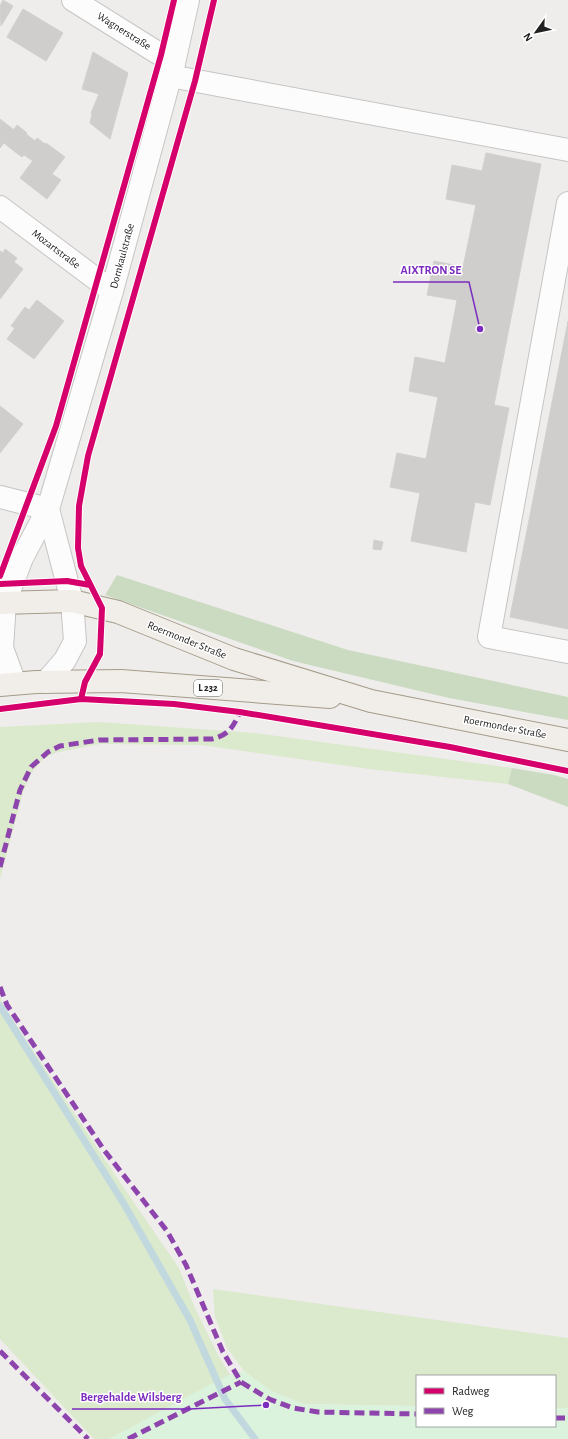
<svg xmlns="http://www.w3.org/2000/svg" width="568" height="1439" viewBox="0 0 568 1439" font-family="'Alegreya Sans',sans-serif">
  <style>
    .grass { fill: #dbe9cc }
    .forest { fill: #cbdbc2 }
    .park { fill: #dbf2dc }
    .lines { fill: none; stroke-linecap: round; stroke-linejoin: round }
    .stream { stroke: #c1d8df; stroke-width: 7 }
    .building { fill: #d0cecc; stroke: #d2cfcc }
    .minor-casing { stroke: #c6c5c4; stroke-width: 24 }
    .major-casing { stroke: #a49b89; stroke-width: 24 }
    .minor { stroke: #fdfcfc; stroke-width: 22 }
    .major { stroke: #f1ede8; stroke-width: 22 }
    .quiet { stroke: #8e44ad; stroke-width: 5; stroke-dasharray: 10 5; stroke-linecap: butt }
    .cycleway-casing { stroke: #fff; stroke-width: 8 }
    .cycleway { stroke: #d6006c; stroke-width: 6 }
    .labels { text-anchor: middle; dominant-baseline: central; stroke-width: 3; stroke-linejoin: round; paint-order: stroke }
    .shield { fill: #fff; stroke: #646464; stroke-width: 1 }
    .shield-label { font-size: 10px; font-weight: bold; fill: #212121 }
    .street-label { font-size: 11px; fill: #212121; stroke: #fff }
    .leader { fill: none; stroke: #7b2cbf; stroke-width: 1.5 }
    .callout-dot { fill: #7b2cbf; stroke: #fff; stroke-width: 1.5 }
    .callout-label { font-size: 12px; text-anchor: middle; font-weight: bold; fill: #7b2cbf; stroke: #fff; stroke-width: 3; stroke-linejoin: round; paint-order: stroke }
  </style>
  <rect width="100%" height="100%" fill="#efedeb"/>
  <g class="grass">
    <polygon points="99,722 255,733 512,768 508,784 369,769 201,745 100,744 64,751 55,753 43,759 31,774 24,789 0,879 0,727"/>
    <polygon points="0,997 4,1006 117,1178 179,1268 195,1308 218,1355 230,1375 109,1439 94,1439 0,1339"/>
    <polygon points="213,1289 568,1338 568,1408 555,1408 555,1376 417,1376 417,1406 304,1404 271,1391 244,1371 227,1348 215,1317"/>
  </g>
  <g class="forest">
    <polygon points="117,575 348,650 568,697 568,720 449,698 293,661 105,595"/>
    <polygon points="512,768 554,775 568,779 568,807 508,784"/>
  </g>
  <polygon class="park" points="244,1371 271,1391 304,1404 417,1406 417,1426 555,1426 555,1408 568,1408 568,1439 109,1439 209,1385 230,1375"/>
  <g class="lines">
    <polyline class="stream" points="0,1006 124,1204 190,1320 225,1399 255,1439"/>
  </g>
  <g class="building">
    <polygon points="3,0 13,6 1,26 0,6"/>
    <polygon points="23,9 63,33 46,61 7,37"/>
    <polygon points="93,52 128,73 110,139 90,123 92,114 91,113 99,94 82,89"/>
    <polygon points="0,119 14,130 0,148"/>
    <polygon points="17,125 27,133 14,151 4,143"/>
    <polygon points="26,134 35,141 22,157 14,151"/>
    <polygon points="37,138 45,144 33,161 24,155"/>
    <polygon points="46,143 65,157 52,174 61,180 47,199 20,178"/>
    <polygon points="486,153 541,164 494,405 509,408 490,505 475,502 466,552 411,541 420,493 390,487 397,453 426,459 438,397 409,391 415,357 445,363 457,300 427,295 434,261 463,267 476,205 446,199 452,165 482,171"/>
    <polygon points="5,249 17,258 14,262 23,269 0,299 0,251 3,253"/>
    <polygon points="37,300 64,321 34,359 7,339 15,328 11,326 25,307 29,310"/>
    <polygon points="568,321 568,629 510,617"/>
    <polygon points="0,406 23,424 0,453"/>
    <polygon points="374,540 383,542 381,550 373,549"/>
  </g>
  <g class="lines">
    <defs>
      <g id="minor">
        <polyline points="73,0 174,63"/>
        <polyline points="170,76 568,150"/>
        <polyline points="568,203 489,637 568,652"/>
        <polyline points="0,207 112,291"/>
        <polyline points="0,497 48,509"/>
        <polyline points="46,682 65,660 75,641 72,601 48,509"/>
        <polyline points="15,683 2,648 5,602 22,558 48,509 112,291 174,63 188,0"/>
      </g>
      <g id="major">
        <polyline points="0,603 72,601 118,612 234,659 371,701 568,740"/>
        <polyline points="0,685 36,682 121,681 330,697"/>
      </g>
    </defs>
    <use href="#minor" class="minor-casing"/>
    <use href="#major" class="major-casing"/>
    <use href="#minor" class="minor"/>
    <use href="#major" class="major"/>
    <g class="quiet">
      <path d="M0,867L20,790L31,767L48,752L60,746L99,740L212,739C229,735 233,727 240,712"/>
      <polyline points="0,987 7,1005 104,1150 167,1231 186,1265 223,1352 241,1382 269,1399 293,1408 318,1412 417,1414"/>
      <polyline points="0,1351 88,1439"/>
      <polyline points="555,1418 568,1418"/>
      <polyline points="128,1439 241,1382"/>
    </g>
    <defs>
      <g id="cycleway">
        <polyline points="0,576 56,426 161,55 174,0"/>
        <polyline points="0,584 67,581 90,585"/>
        <polyline points="81,699 85,682 100,654 102,608 81,566 78,548 79,506 88,456 195,81 214,0"/>
        <polyline points="0,709 81,699 174,704 240,712 450,747 568,771"/>
      </g>
    </defs>
    <use href="#cycleway" class="cycleway-casing"/>
    <use href="#cycleway" class="cycleway"/>
  </g>
  <g class="labels">
    <rect class="shield" x="194" y="680" width="28" height="16" rx="3"/>
    <g class="shield-label">
      <text x="208" y="688">L 232</text>
    </g>
    <g class="street-label">
      <text transform="translate(124 31) rotate(32)">Wagnerstraße</text>
      <text transform="translate(56 249) rotate(37)">Mozartstraße</text>
      <text transform="translate(122 256) rotate(-75)">Dornkaulstraße</text>
      <text transform="translate(187 640) rotate(22)">Roermonder Straße</text>
      <text transform="translate(505 727) rotate(11)">Roermonder Straße</text>
    </g>
  </g>
  <path class="leader" d="M480 329L469 282H393M266 1405L190 1409H72"/>
  <g class="callout-dot">
    <circle cx="480" cy="329" r="4"/>
    <circle cx="266" cy="1405" r="4"/>
  </g>
  <g class="callout-label">
    <text x="431" y="274">AIXTRON SE</text>
    <text x="131" y="1401">Bergehalde Wilsberg</text>
  </g>
  <rect x="416" y="1375" width="140" height="52" fill="#ffffff" stroke="#a6a6a6"/>
  <rect x="424" y="1388" width="20" height="6" fill="#d6006c" stroke="#a6a6a6"/>
  <text x="452" y="1395" font-size="12" fill="#212121">Radweg</text>
  <rect x="424" y="1408" width="20" height="6" fill="#8e44ad" stroke="#a6a6a6"/>
  <text x="452" y="1415" font-size="12" fill="#212121">Weg</text>
  <g transform="translate(536 32) rotate(237)" stroke="#ffffff" stroke-width="3" paint-order="stroke">
  <path d="M0-3L7 15L0 10L-7 15Z" fill="#212121"/>
  <text y="-6" font-size="11" font-weight="bold" text-anchor="middle" fill="#212121">N</text>
  </g>
</svg>
